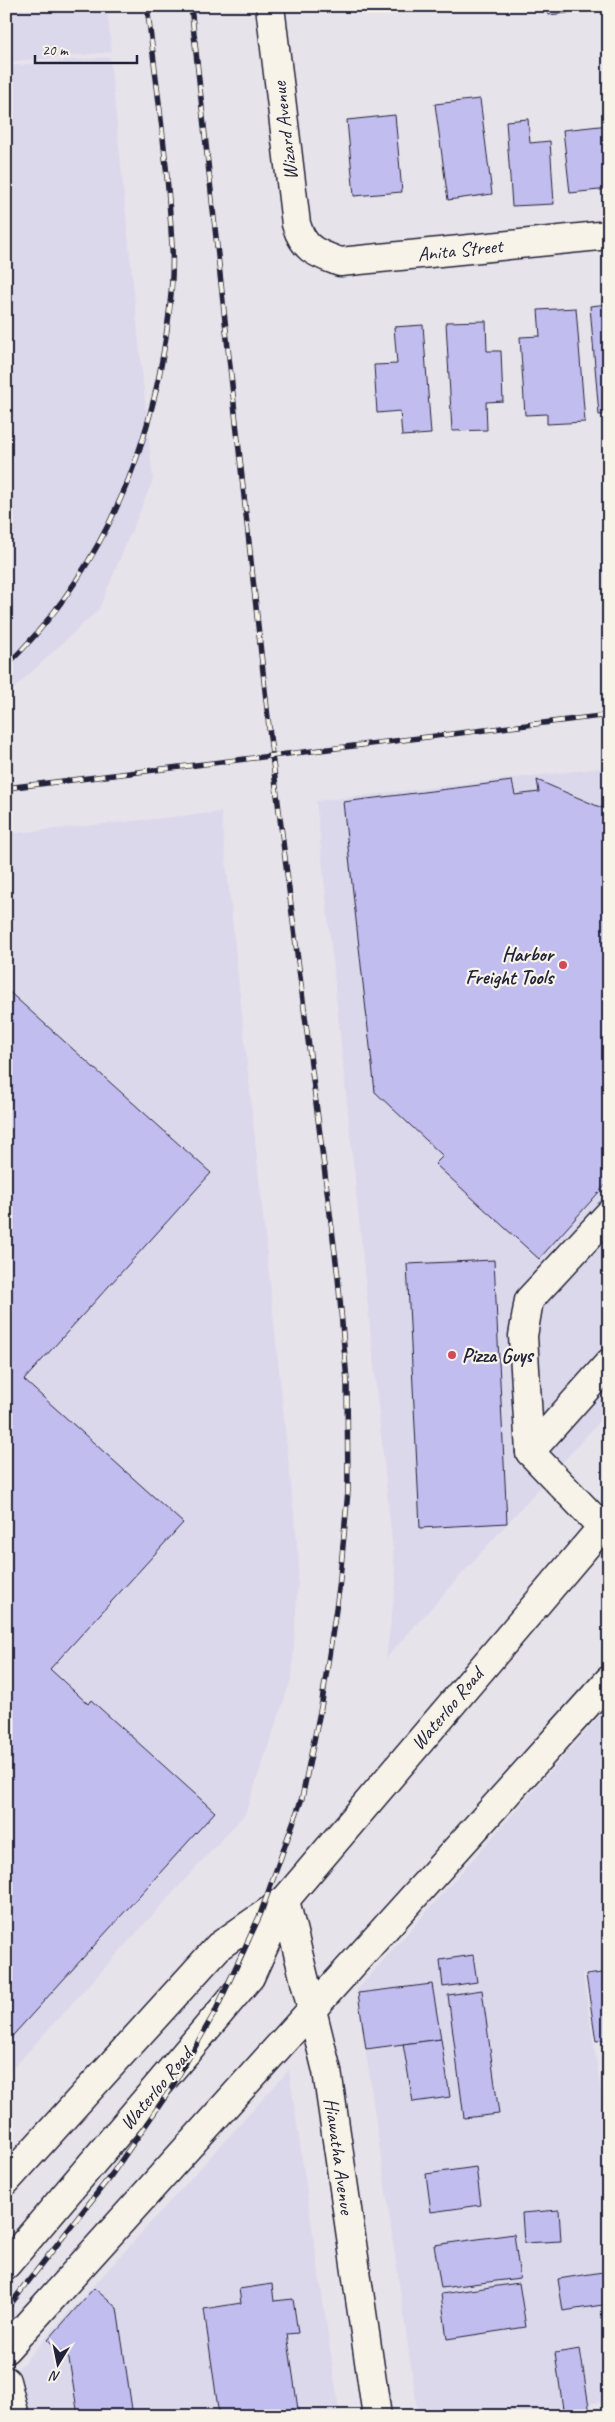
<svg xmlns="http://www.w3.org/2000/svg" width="615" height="2422" viewBox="0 0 615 2422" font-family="Caveat,sans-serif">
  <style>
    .built { fill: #dcd8ec }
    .building { fill: #c2bdef; stroke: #22223b }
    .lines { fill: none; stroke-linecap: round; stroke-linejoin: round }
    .minor-casing { stroke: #22223b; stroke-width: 31 }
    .major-casing { stroke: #22223b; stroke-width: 31 }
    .minor { stroke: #f7f3e8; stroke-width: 28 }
    .major { stroke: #f7f3e8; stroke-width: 28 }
    .rail-casing { stroke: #22223b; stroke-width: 5.5 }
    .rail { stroke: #f7f3e8; stroke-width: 4; stroke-dasharray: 11; stroke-linecap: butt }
    .poi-dot { fill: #d1495b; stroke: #f7f3e8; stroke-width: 2 }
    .labels { text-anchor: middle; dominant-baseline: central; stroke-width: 4.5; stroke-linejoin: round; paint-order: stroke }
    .street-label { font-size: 20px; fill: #22223b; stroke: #f7f3e8 }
    .poi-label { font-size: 20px; font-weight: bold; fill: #22223b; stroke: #f7f3e8; text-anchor: end }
  </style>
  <rect width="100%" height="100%" fill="#e7e3ea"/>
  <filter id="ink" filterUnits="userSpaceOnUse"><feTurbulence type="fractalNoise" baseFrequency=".02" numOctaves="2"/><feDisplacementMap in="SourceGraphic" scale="10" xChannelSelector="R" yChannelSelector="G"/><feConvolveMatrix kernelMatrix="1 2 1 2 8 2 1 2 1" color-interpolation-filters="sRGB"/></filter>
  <g filter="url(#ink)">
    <g class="built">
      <polygon points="6,6 107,6 112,52 6,62"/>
      <polygon points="110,57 153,480 99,609 6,696 6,66"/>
      <polygon points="609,767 609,1411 386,1658 396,1582 316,801"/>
      <polygon points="221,812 299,1562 292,1677 245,1814 6,2076 6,834"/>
      <polygon points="609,1705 609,1970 583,1974 609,2143 609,2401 501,2416 418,2416 357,1990"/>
      <polygon points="289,2070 340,2416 6,2416 6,2382"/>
    </g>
    <g class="building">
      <polygon points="419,6 461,6 461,8 420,11"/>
      <polygon points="547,6 568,6 568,13 548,15"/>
      <polygon points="480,99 492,194 448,200 435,104"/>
      <polygon points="395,115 402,192 354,196 347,120"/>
      <polygon points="528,119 530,143 550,141 554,204 512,206 506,121"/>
      <polygon points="609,125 609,189 570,193 563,130"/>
      <polygon points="609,304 609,414 599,415 590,306"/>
      <polygon points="576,308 585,422 547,424 547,414 525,415 520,337 540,336 538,310"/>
      <polygon points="486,321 487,351 501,351 503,401 486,402 487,430 452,431 446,322"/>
      <polygon points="423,325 431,434 402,436 400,411 377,413 374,365 397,364 394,327"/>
      <polygon points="537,780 609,811 609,1181 539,1259 435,1164 443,1156 375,1092 343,802 512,781 515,795 539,792"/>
      <polygon points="6,989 211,1173 24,1380 183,1523 50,1669 88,1704 91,1700 215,1812 6,2043"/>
      <polygon points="494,1260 507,1523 420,1528 407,1264"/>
      <polygon points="473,1955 477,1982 443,1987 440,1960"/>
      <polygon points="609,1972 609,2039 596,2041 586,1975"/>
      <polygon points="432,1984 441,2039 366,2049 358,1993"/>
      <polygon points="482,1990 499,2114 464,2118 448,1995"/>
      <polygon points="441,2039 450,2097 413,2102 403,2044"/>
      <polygon points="476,2167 481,2205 431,2212 426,2174"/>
      <polygon points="559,2210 561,2241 524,2243 522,2213"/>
      <polygon points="514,2234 520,2278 441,2288 434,2245"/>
      <polygon points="609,2271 609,2304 563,2311 558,2279"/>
      <polygon points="519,2283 526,2327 447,2339 441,2294"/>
      <polygon points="272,2284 274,2301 293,2299 298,2333 287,2334 299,2416 219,2416 204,2309 241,2303 239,2289"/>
      <polygon points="94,2288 117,2308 133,2416 78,2416 69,2359 48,2340"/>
      <polygon points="580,2349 590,2413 564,2416 555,2353"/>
    </g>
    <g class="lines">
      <defs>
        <g id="minor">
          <path d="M270,6L296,224C304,250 316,253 340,262L609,235"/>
          <polyline points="530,1452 523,1336 529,1300 609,1214"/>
          <polyline points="602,1527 530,1452 609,1363"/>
          <polyline points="285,1900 327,2071 377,2416"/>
          <polyline points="6,2349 609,1680"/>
          <polyline points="6,2381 15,2416"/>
        </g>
        <g id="major">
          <polyline points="6,2181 219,1946 285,1900"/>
          <polyline points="6,2265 250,1977 285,1900 609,1519"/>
        </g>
      </defs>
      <use href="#minor" class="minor-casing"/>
      <use href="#major" class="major-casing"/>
      <use href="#minor" class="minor"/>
      <use href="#major" class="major"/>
      <defs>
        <g id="rail">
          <path d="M6,666C92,582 143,472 163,355C169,320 174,282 172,246C168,166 157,86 147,6"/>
          <polyline points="6,788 609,715"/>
          <polyline points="6,2310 112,2174 172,2087 215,2012 260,1915 302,1798 322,1702 339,1589 348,1491 347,1381 338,1277 272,755 191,6"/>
        </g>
      </defs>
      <use href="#rail" class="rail-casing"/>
      <use href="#rail" class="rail"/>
    </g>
  </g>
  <g class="poi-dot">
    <circle cx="563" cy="965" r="5"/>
    <circle cx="452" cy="1355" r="5"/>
  </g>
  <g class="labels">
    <g class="street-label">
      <text transform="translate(285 131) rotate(-97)">Wizard Avenue</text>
      <text transform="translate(460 250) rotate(-6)">Anita Street</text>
      <text transform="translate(447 1709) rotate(-50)">Waterloo Road</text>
      <text transform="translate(156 2089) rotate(-50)">Waterloo Road</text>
      <text transform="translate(339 2156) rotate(82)">Hiawatha Avenue</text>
    </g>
    <g class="poi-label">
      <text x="553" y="954">Harbor<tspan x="553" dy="23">Freight Tools</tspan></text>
      <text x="462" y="1355" text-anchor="start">Pizza Guys</text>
    </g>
  </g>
  <rect width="615" height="2422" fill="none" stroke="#f7f3e8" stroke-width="25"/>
  <rect x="12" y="12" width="590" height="2397" fill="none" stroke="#22223b" stroke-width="2" filter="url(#ink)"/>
  <g transform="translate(58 2364) rotate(190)" stroke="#f7f3e8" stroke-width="4" paint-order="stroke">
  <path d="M0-4L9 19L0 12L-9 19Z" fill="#22223b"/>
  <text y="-8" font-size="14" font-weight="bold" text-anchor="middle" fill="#22223b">N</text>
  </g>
  <path d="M35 55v8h102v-8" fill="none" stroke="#22223b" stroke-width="2.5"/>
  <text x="42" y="55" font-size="15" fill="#22223b" stroke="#f7f3e8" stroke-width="4" paint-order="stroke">20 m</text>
</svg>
